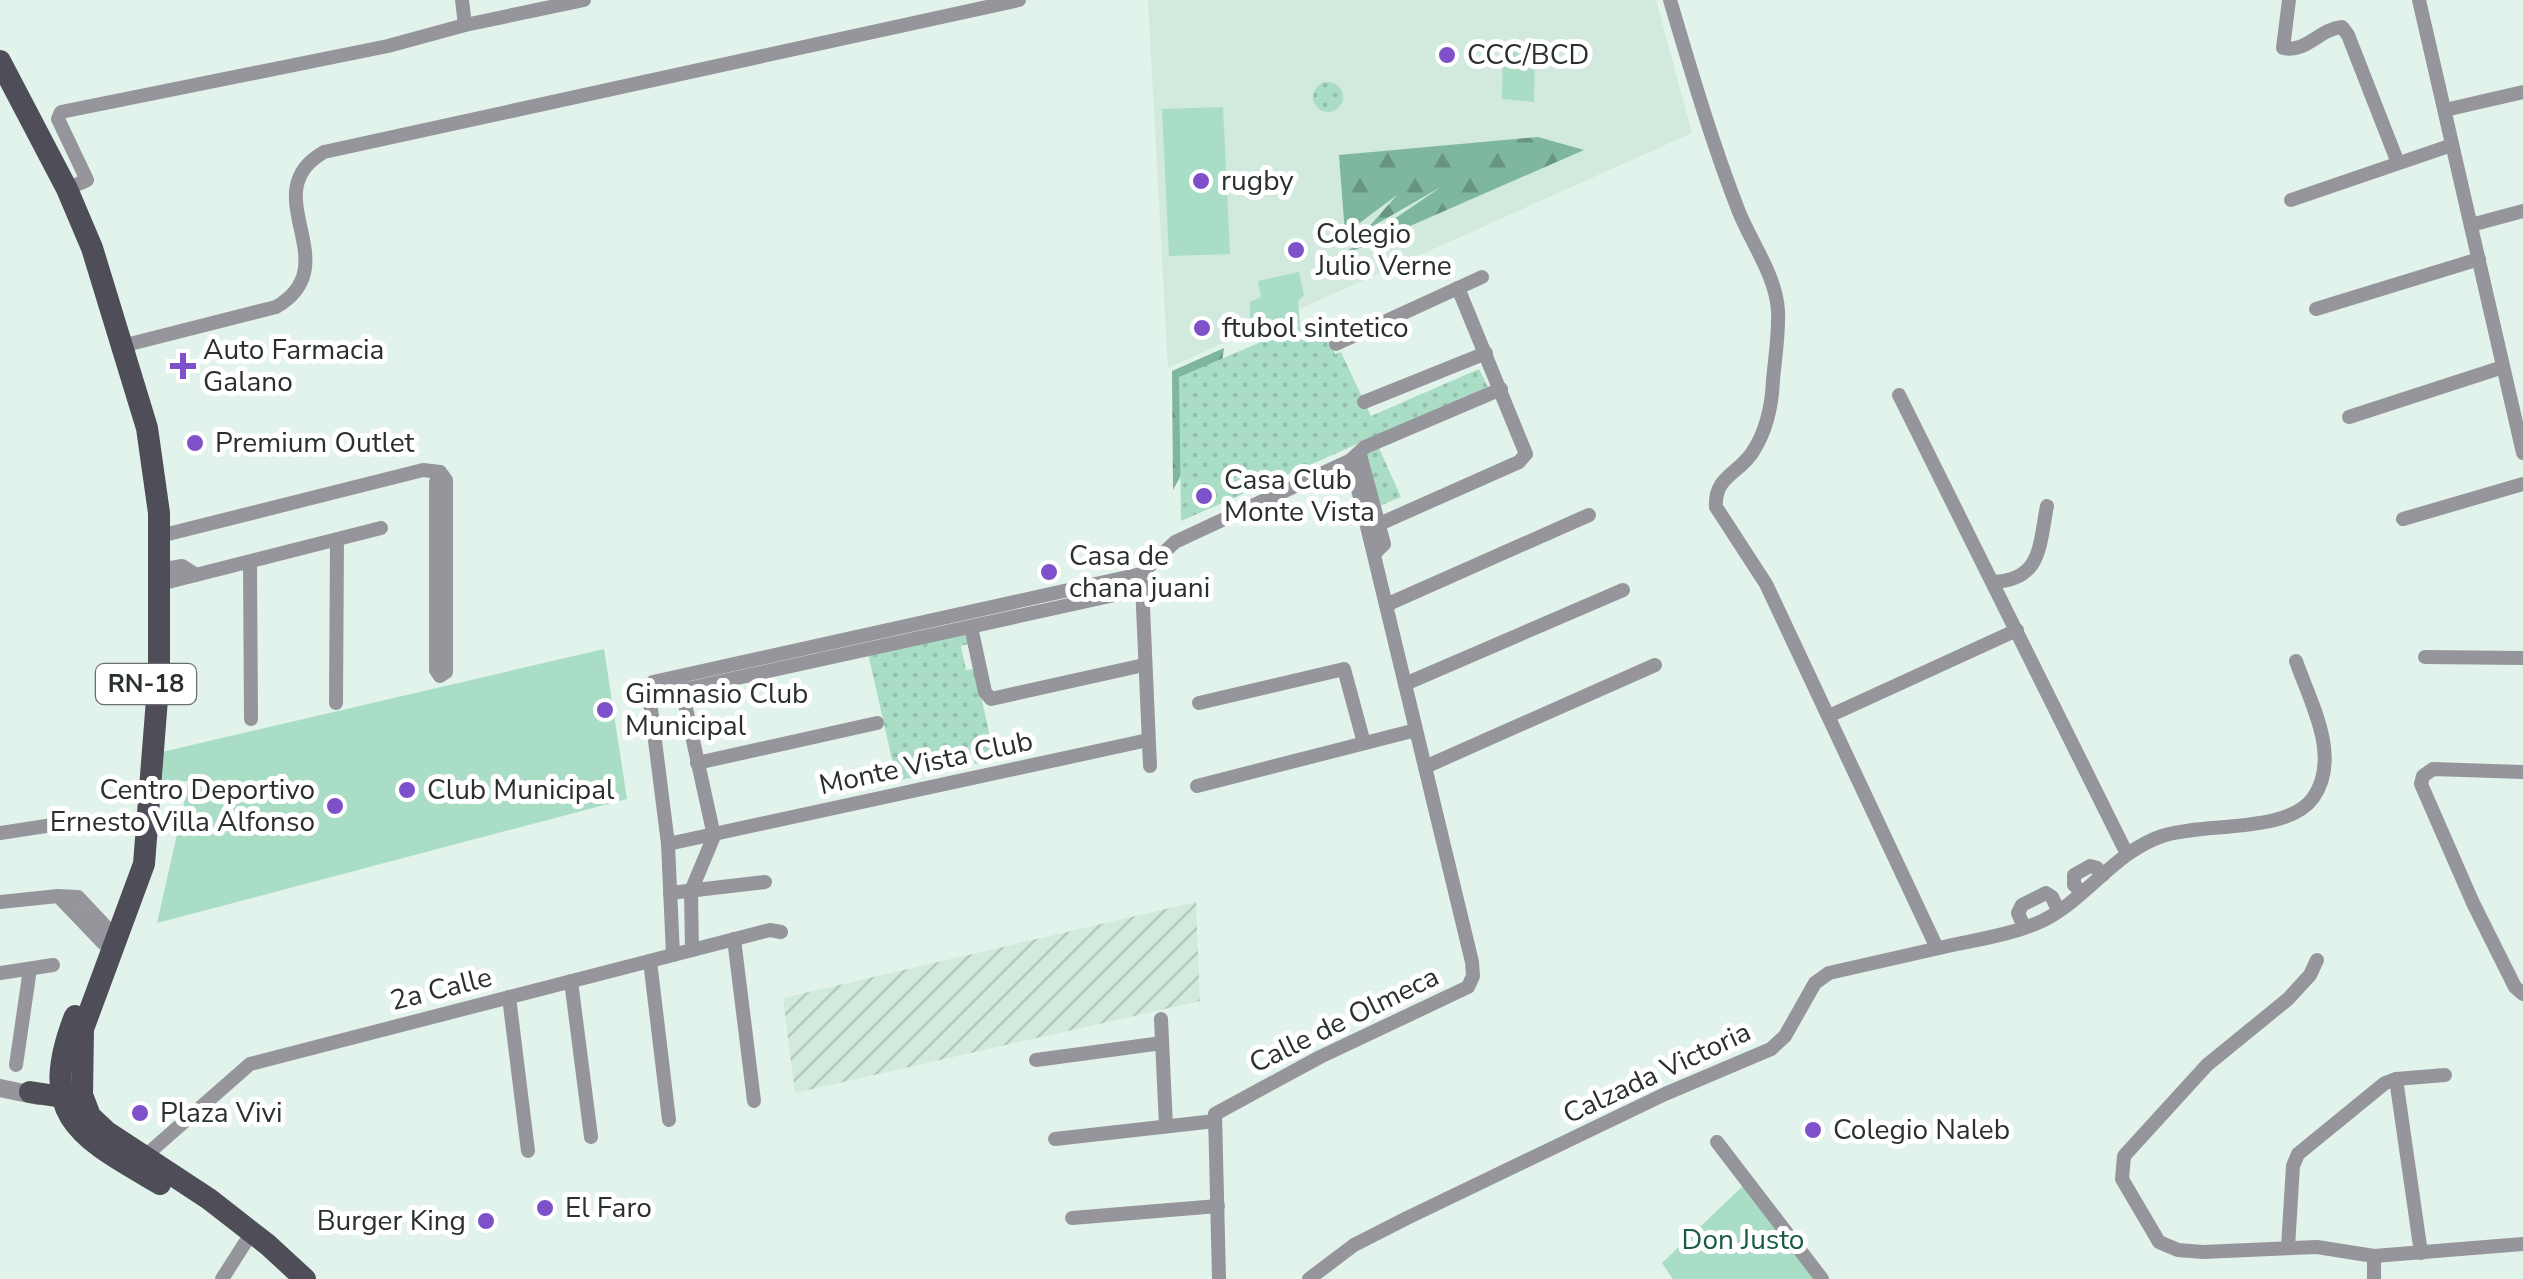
<svg xmlns="http://www.w3.org/2000/svg" width="2523" height="1279" viewBox="0 0 2523 1279" font-family="'Nunito Sans',sans-serif">
  <style>
    .built { fill: #d1eadd }
    .industrial { fill: url(#industrial-furrows) }
    .forest { fill: url(#forest-firs) }
    .park { fill: #aaddc6 }
    .garden { fill: url(#garden-dots) }
    .lines { fill: none; stroke-linecap: round; stroke-linejoin: round }
    .minor { stroke: #96959b; stroke-width: 14 }
    .tertiary { stroke: #96959b; stroke-width: 18 }
    .primary { stroke: #4f4d57; stroke-width: 22 }
    .poi-dot { fill: #7e51ca; stroke: #fff; stroke-width: 4 }
    .labels { text-anchor: middle; dominant-baseline: central; stroke-width: 10; stroke-linejoin: round; paint-order: stroke }
    .shield { fill: #fff; stroke: #6a6e6c; stroke-width: 2.5 }
    .shield-label { font-size: 25px; font-weight: bold; fill: #2a302d }
    .poi-label { font-size: 28px; fill: #2a302d; stroke: #fff; text-anchor: start }
    .street-label { font-size: 28px; fill: #2a302d; stroke: #fff }
    .park-label { font-size: 28px; fill: #175c44; stroke: #fff }
  </style>
  <defs>
    <pattern id="industrial-furrows" width="10" height="10" patternUnits="userSpaceOnUse" patternTransform="scale(2.5)"><rect width="10" height="10" fill="#d1eadd"/><path d="M-1 1l2-2M0 10L10 0M9 11l2-2" fill="none" stroke="#b4c9be"/></pattern>
    <pattern id="forest-firs" width="22" height="20" patternUnits="userSpaceOnUse" patternTransform="scale(2.5)"><rect width="22" height="20" fill="#7fb79e"/><path d="M5 1l3.5 6h-7zM16 11l3.5 6h-7z" fill="#689581"/></pattern>
    <pattern id="garden-dots" width="8" height="8" patternUnits="userSpaceOnUse" patternTransform="scale(2.5)"><rect width="8" height="8" fill="#aaddc6"/><path d="M2 2h.1M6 6h.1" fill="none" stroke="#92beaa" stroke-width="1.8" stroke-linecap="round"/></pattern>
  </defs>
  <rect width="100%" height="100%" fill="#e2f3eb"/>
  <polygon class="built" points="1148,0 1656,0 1692,133 1168,368"/>
  <polygon class="industrial" points="1196,902 1200,1001 795,1093 783,998"/>
  <g class="forest">
    <polygon points="1538,137 1584,150 1337,258 1441,187 1366,230 1397,195 1345,234 1339,155"/>
    <polygon points="1224,348 1222,362 1185,468 1173,490 1172,371"/>
  </g>
  <g class="park">
    <polygon points="1503,46 1535,46 1534,102 1502,99"/>
    <polygon points="1223,107 1230,254 1169,256 1162,109"/>
    <polygon points="1299,272 1304,295 1298,301 1300,325 1250,328 1250,302 1261,297 1258,281"/>
    <polygon points="604,649 627,799 157,923 189,781 156,781 162,752"/>
    <polygon points="1746,1183 1822,1279 1673,1279 1662,1263"/>
  </g>
  <g class="garden">
    <circle cx="1328" cy="97" r="15"/>
    <polygon points="1319,317 1335,354 1341,352 1371,416 1479,369 1488,387 1181,521 1179,377"/>
    <polygon points="1375,439 1401,497 1377,507 1362,445"/>
    <polygon points="964,627 968,644 961,646 966,670 975,669 995,759 975,764 972,754 945,760 947,769 897,781 867,649"/>
  </g>
  <g class="lines">
    <g class="minor">
      <polyline points="462,0 465,25"/>
      <path d="M1670,0C1691,71 1712,143 1739,212C1752,244 1776,276 1778,311C1779,334 1775,358 1773,380C1772,405 1766,432 1752,453C1738,474 1714,477 1716,507L1766,584L1937,948"/>
      <path d="M2289,0L2283,48C2307,53 2319,29 2342,27L2348,35L2398,163"/>
      <polyline points="2419,0 2523,453"/>
      <polyline points="2445,110 2523,92"/>
      <polyline points="67,189 87,180 58,119 61,112 388,46 465,25 584,0"/>
      <polyline points="2291,200 2452,145"/>
      <polyline points="2471,225 2523,211"/>
      <polyline points="2316,309 2479,259"/>
      <polyline points="1336,344 1482,277"/>
      <path d="M122,346L276,307C350,264 252,193 324,152L1019,0"/>
      <polyline points="1899,395 2127,854"/>
      <polyline points="1364,402 1486,353"/>
      <polyline points="2349,417 2503,367"/>
      <polyline points="1360,455 1384,544 1374,554"/>
      <polygon points="440,472 446,480 446,672 440,676 436,670 436,482"/>
      <polyline points="2403,519 2523,484"/>
      <polyline points="1368,529 1519,462 1526,454 1458,288"/>
      <polyline points="160,536 423,470 440,472"/>
      <polyline points="250,563 251,719"/>
      <polyline points="160,570 182,566 196,575"/>
      <path d="M1993,582C2042,580 2039,546 2047,506"/>
      <polyline points="160,584 381,528"/>
      <polyline points="1142,584 1150,766"/>
      <polyline points="1386,605 1589,515"/>
      <polyline points="971,627 985,692 991,699 1144,665"/>
      <polyline points="2425,657 2523,658"/>
      <polyline points="680,681 714,836 691,891 692,950"/>
      <polyline points="1405,684 1623,590"/>
      <polyline points="682,690 1142,589"/>
      <polyline points="336,703 337,540"/>
      <polyline points="1199,703 1344,669 1364,743"/>
      <polyline points="1829,716 2017,630"/>
      <polyline points="697,763 877,723"/>
      <polyline points="1425,767 1655,665"/>
      <polyline points="2523,772 2433,769 2423,776 2421,784 2473,903 2515,987 2523,994"/>
      <polyline points="1197,786 1416,730"/>
      <polyline points="0,833 85,820"/>
      <polyline points="668,844 1148,740"/>
      <polyline points="2082,892 2074,885 2074,875 2090,866 2097,868 2103,875"/>
      <polyline points="670,893 765,882"/>
      <polyline points="58,896 103,943"/>
      <polyline points="0,902 58,896 78,897 109,930"/>
      <polyline points="2024,927 2018,913 2022,905 2046,893 2052,897 2058,910"/>
      <polyline points="734,939 754,1101"/>
      <polyline points="673,955 668,844 649,693 653,682 1141,574 1175,542 1351,460 1365,447 1501,389"/>
      <polyline points="2317,960 2310,975 2288,999 2207,1065 2124,1156 2122,1179 2159,1242 2178,1250 2203,1252 2317,1247 2374,1256 2523,1244"/>
      <polyline points="650,961 669,1120"/>
      <polyline points="0,973 53,965"/>
      <polyline points="571,981 591,1137"/>
      <polyline points="509,997 528,1151"/>
      <polyline points="1161,1019 1166,1126"/>
      <polyline points="1036,1060 1162,1043"/>
      <polyline points="16,1065 30,969"/>
      <polyline points="2396,1079 2421,1253"/>
      <polyline points="1055,1139 1215,1121"/>
      <polyline points="1717,1142 1822,1279"/>
      <polyline points="144,1157 250,1064 770,930 781,932"/>
      <polyline points="1072,1218 1218,1206"/>
      <polyline points="2288,1247 2293,1166 2298,1154 2385,1083 2396,1079 2445,1075"/>
      <polyline points="222,1279 245,1243"/>
      <polyline points="1219,1279 1215,1114 1320,1057 1468,987 1473,976 1472,962 1351,460"/>
      <path d="M1309,1279L1354,1245L1407,1218L1665,1094L1771,1049L1785,1036L1815,983L1829,973C1869,964 1909,955 1948,946C1980,939 2015,934 2044,920C2087,898 2115,852 2162,836C2205,822 2287,834 2313,798C2342,757 2310,702 2296,661"/>
      <polyline points="2374,1279 2374,1256"/>
    </g>
    <polyline class="tertiary" points="0,1088 38,1096"/>
    <g class="primary">
      <polyline points="0,61 67,189 92,248 147,428 159,513 159,674 144,864 83,1029 82,1095 90,1116 107,1132 209,1199 268,1245 305,1279"/>
      <path d="M75,1016C35,1118 82,1138 160,1184"/>
      <polyline points="30,1092 62,1097 72,1105"/>
    </g>
  </g>
  <g class="poi-dot">
    <circle cx="1447" cy="55" r="10"/>
    <circle cx="1201" cy="181" r="10"/>
    <circle cx="1296" cy="250" r="10"/>
    <circle cx="1202" cy="328" r="10"/>
    <path d="M178 351h10v10h10v10h-10v10h-10v-10h-10v-10h10z"/>
    <circle cx="195" cy="443" r="10"/>
    <circle cx="1204" cy="496" r="10"/>
    <circle cx="1049" cy="572" r="10"/>
    <circle cx="605" cy="710" r="10"/>
    <circle cx="407" cy="790" r="10"/>
    <circle cx="335" cy="806" r="10"/>
    <circle cx="140" cy="1113" r="10"/>
    <circle cx="1813" cy="1130" r="10"/>
    <circle cx="545" cy="1208" r="10"/>
    <circle cx="486" cy="1221" r="10"/>
  </g>
  <g class="labels">
    <rect class="shield" x="96" y="664" width="100" height="40" rx="8"/>
    <g class="shield-label">
      <text x="146" y="684">RN-18</text>
    </g>
    <g class="poi-label">
      <text x="1467" y="55">CCC/BCD</text>
      <text x="1221" y="181">rugby</text>
      <text x="1316" y="234">Colegio<tspan x="1316" dy="32">Julio Verne</tspan></text>
      <text x="1222" y="328">ftubol sintetico</text>
      <text x="203" y="350">Auto Farmacia<tspan x="203" dy="32">Galano</tspan></text>
      <text x="215" y="443">Premium Outlet</text>
      <text x="1224" y="480">Casa Club<tspan x="1224" dy="32">Monte Vista</tspan></text>
      <text x="1069" y="556">Casa de<tspan x="1069" dy="32">chana juani</tspan></text>
      <text x="625" y="694">Gimnasio Club<tspan x="625" dy="32">Municipal</tspan></text>
      <text x="315" y="790" text-anchor="end">Centro Deportivo<tspan x="315" dy="32">Ernesto Villa Alfonso</tspan></text>
      <text x="427" y="790">Club Municipal</text>
      <text x="160" y="1113">Plaza Vivi</text>
      <text x="1833" y="1130">Colegio Naleb</text>
      <text x="565" y="1208">El Faro</text>
      <text x="466" y="1221" text-anchor="end">Burger King</text>
    </g>
    <g class="street-label">
      <text transform="translate(926 763) rotate(-12)">Monte Vista Club</text>
      <text transform="translate(441 989) rotate(-14)">2a Calle</text>
      <text transform="translate(1344 1020) rotate(-26)">Calle de Olmeca</text>
      <text transform="translate(1657 1073) rotate(-25)">Calzada Victoria</text>
    </g>
    <g class="park-label">
      <text x="1743" y="1240">Don Justo</text>
    </g>
  </g>
</svg>
